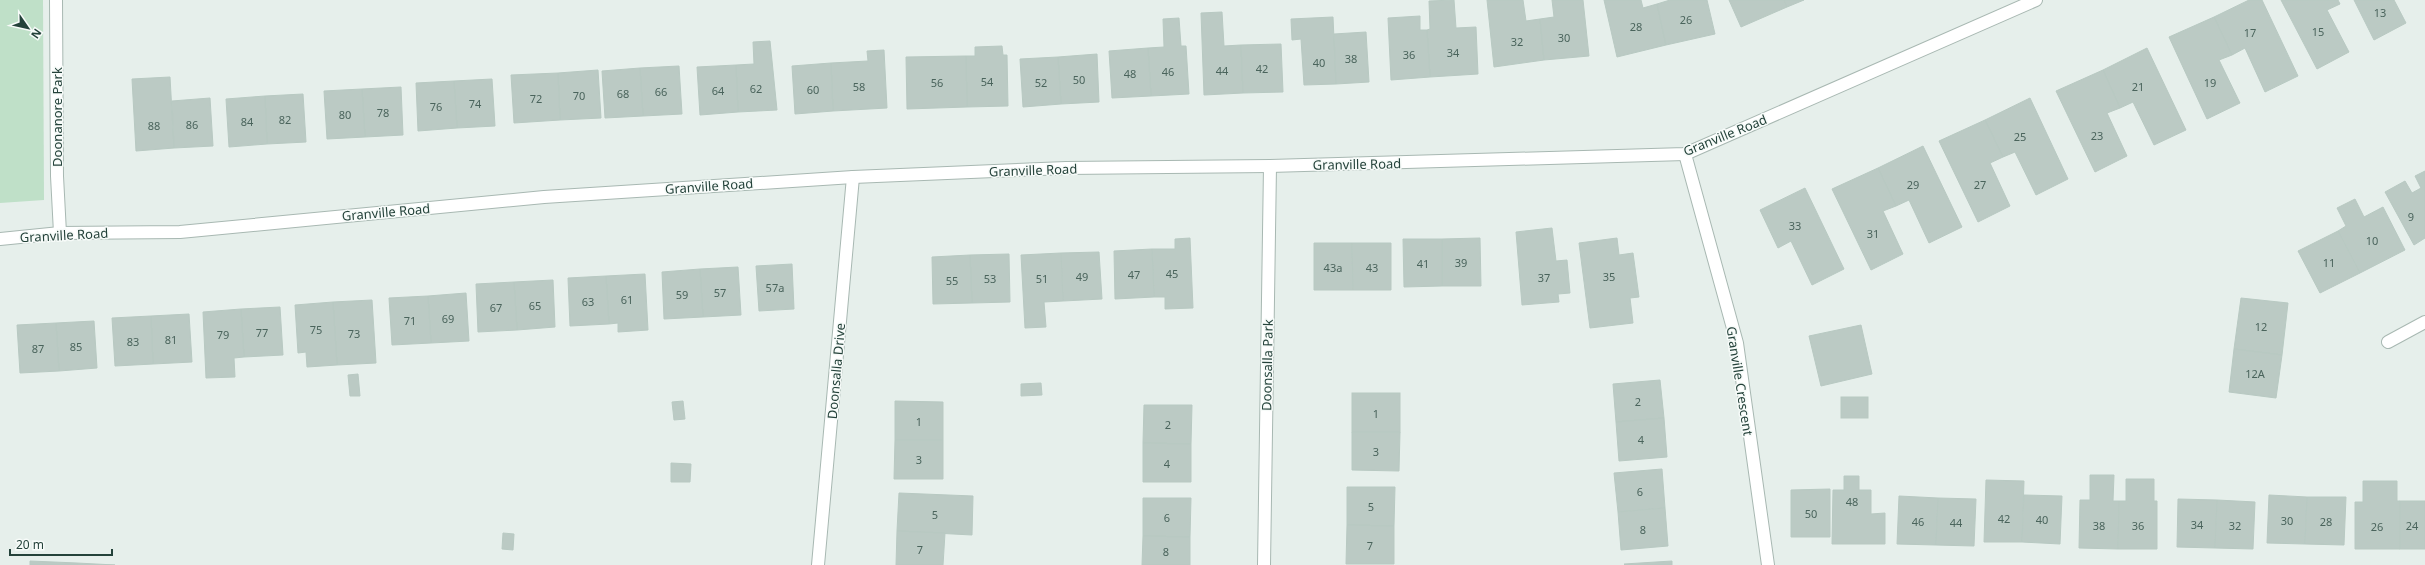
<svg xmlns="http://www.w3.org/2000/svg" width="2425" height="565" viewBox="0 0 2425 565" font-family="'Noto Sans',sans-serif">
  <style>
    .green { fill: #bfe0c8 }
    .building { fill: #bbcac4; stroke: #b8c9c2 }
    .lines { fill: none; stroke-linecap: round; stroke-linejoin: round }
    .minor-casing { stroke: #a8b8b2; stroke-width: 14 }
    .minor { stroke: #fff; stroke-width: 12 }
    .labels { text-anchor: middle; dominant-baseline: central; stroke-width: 3; stroke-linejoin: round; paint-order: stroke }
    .number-label { font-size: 11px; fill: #4a645c }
    .street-label { font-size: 13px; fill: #24423a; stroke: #f7fbf9 }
  </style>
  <rect width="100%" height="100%" fill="#e6efeb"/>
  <polygon class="green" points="0,0 43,0 44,200 0,203"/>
  <g class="building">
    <polygon points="1454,0 1456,28 1476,27 1478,74 1430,77 1427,30 1430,29 1429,1"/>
    <polygon points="1487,0 1523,0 1526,21 1540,19 1544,60 1494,67"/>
    <polygon points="1552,0 1583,0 1589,56 1544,60 1540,19 1554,17"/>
    <polygon points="1604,0 1641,0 1643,8 1657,4 1666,45 1617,57"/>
    <polygon points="1670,0 1707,0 1715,34 1666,45 1657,4"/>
    <polygon points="1729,0 1784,0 1787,7 1741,27"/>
    <polygon points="1784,0 1804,0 1787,7"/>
    <polygon points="2249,0 2262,0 2298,76 2265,92 2245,48 2232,55 2214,17"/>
    <polygon points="2281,0 2338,0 2340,4 2327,10 2349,52 2317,69"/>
    <polygon points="2354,0 2394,0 2406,23 2374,40"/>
    <polygon points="1222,12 1224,46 1241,45 1243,93 1204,95 1201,13"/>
    <polygon points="1420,16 1420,30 1427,30 1430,77 1391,80 1388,18"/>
    <polygon points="1333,17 1336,84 1304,85 1301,39 1292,40 1291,19"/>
    <polygon points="2214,17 2232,55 2219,60 2240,103 2207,119 2169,37"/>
    <polygon points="1179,18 1181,46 1186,46 1189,94 1151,96 1148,48 1164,47 1163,19"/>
    <polygon points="1366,32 1369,82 1336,84 1334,34"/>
    <polygon points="770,41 777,110 738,112 736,65 754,64 753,42"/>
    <polygon points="1281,44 1283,92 1243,93 1241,45"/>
    <polygon points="1002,46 1003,55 1007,55 1008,106 967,107 966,56 975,56 975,47"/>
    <polygon points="1148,48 1151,96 1112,98 1109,51"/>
    <polygon points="2147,48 2186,130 2154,145 2133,102 2120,108 2103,70"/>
    <polygon points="884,50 887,108 833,111 831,63 868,61 867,51"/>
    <polygon points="1097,54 1099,102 1061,104 1058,57"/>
    <polygon points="966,56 967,107 907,109 906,57"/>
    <polygon points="1058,57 1061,104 1023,107 1020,59"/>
    <polygon points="831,63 833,111 795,114 792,66"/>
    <polygon points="736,65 738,112 700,115 697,67"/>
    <polygon points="679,66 682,114 643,116 640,68"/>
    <polygon points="640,68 643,116 605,118 602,71"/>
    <polygon points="598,70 601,118 560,120 558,73"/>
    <polygon points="2103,70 2120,108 2107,113 2127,156 2095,172 2056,91"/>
    <polygon points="558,73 560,120 514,123 511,75"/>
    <polygon points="170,77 174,148 136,151 132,79"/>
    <polygon points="492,79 495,126 457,128 454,81"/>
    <polygon points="454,81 457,128 418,131 416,83"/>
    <polygon points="401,87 403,135 365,137 362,89"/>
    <polygon points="362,89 365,137 327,139 324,91"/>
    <polygon points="303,94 306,142 267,144 265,96"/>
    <polygon points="265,96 267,144 229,147 226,99"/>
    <polygon points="210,98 213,146 174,148 172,101"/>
    <polygon points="2030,98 2068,179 2036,195 2015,152 2003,157 1985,120"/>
    <polygon points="1985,120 2003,157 1990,163 2010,206 1978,222 1939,141"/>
    <polygon points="1923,146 1962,227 1929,243 1909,200 1896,206 1878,168"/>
    <polygon points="1878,168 1896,206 1883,211 1903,254 1871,270 1832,189"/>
    <polygon points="2425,171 2425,238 2414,245 2385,192 2405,181 2412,193 2421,188 2415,176"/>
    <polygon points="1805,188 1844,269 1812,285 1791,241 1778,248 1760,210"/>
    <polygon points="2355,199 2364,217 2383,207 2405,250 2360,273 2338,231 2346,226 2337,208"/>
    <polygon points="1552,228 1556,261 1567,260 1570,293 1558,294 1559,302 1522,305 1516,232"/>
    <polygon points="2338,231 2360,273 2320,293 2298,251"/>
    <polygon points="1190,238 1193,308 1165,309 1165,297 1154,297 1152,249 1175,249 1175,239"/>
    <polygon points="1480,238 1481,286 1442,286 1442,239"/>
    <polygon points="1617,238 1619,255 1633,253 1639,297 1630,298 1633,323 1590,328 1579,243"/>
    <polygon points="1403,239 1442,239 1442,286 1404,287"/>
    <polygon points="1314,243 1352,243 1353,290 1314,290"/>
    <polygon points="1352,243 1391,243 1391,290 1353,290"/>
    <polygon points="1152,249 1154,297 1115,299 1114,251"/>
    <polygon points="1099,252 1102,299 1063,301 1061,253"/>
    <polygon points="1061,253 1063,301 1044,302 1046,327 1025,328 1021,255"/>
    <polygon points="1009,254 1010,302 972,303 970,255"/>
    <polygon points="970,255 972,303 933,304 932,257"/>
    <polygon points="792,264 794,309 759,311 756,266"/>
    <polygon points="738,267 741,315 703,317 700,269"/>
    <polygon points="700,269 703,317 664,319 662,272"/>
    <polygon points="645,274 648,330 618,332 618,323 609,324 606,276"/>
    <polygon points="606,276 609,324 570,326 568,278"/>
    <polygon points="553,280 555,327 517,330 514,282"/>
    <polygon points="514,282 517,330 478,332 476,284"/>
    <polygon points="466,293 469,341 431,343 428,296"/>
    <polygon points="428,296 431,343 392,345 389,298"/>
    <polygon points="2241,298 2288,303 2282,355 2234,349"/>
    <polygon points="372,300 376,363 337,365 333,302"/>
    <polygon points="333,302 337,365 307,367 306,352 298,353 295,305"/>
    <polygon points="280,307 283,355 244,357 241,309"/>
    <polygon points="241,309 244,357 234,358 235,377 206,378 203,312"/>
    <polygon points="189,314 192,362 153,364 151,316"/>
    <polygon points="151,316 153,364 115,366 112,318"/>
    <polygon points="94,321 97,368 59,371 56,323"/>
    <polygon points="56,323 59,371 20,373 17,325"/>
    <polygon points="1861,325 1872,374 1821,386 1809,336"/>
    <polygon points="2234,349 2282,355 2276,398 2229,392"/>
    <polygon points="358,374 360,396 350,396 348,375"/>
    <polygon points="1660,380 1664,418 1616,422 1613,384"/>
    <polygon points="1041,383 1042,395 1021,396 1021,384"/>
    <rect x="1352" y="393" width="48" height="39"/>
    <rect x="1841" y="397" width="27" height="21"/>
    <polygon points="683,401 685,419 674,420 672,402"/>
    <polygon points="895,401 943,402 943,440 895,440"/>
    <polygon points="1144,405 1192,405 1191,444 1143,443"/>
    <polygon points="1664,418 1667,457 1619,461 1616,422"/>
    <polygon points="1352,432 1400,432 1399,471 1352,470"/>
    <polygon points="895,440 943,440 943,479 894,479"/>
    <polygon points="1143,443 1191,444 1191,482 1143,482"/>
    <polygon points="671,463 691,464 690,482 671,482"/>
    <polygon points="1662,469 1665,508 1618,512 1614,473"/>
    <polygon points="2090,475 2114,475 2113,501 2119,501 2118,549 2079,548 2080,500 2090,500"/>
    <polygon points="1844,476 1859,476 1859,490 1871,490 1871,514 1885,513 1885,544 1832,544 1833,490 1844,490"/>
    <polygon points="2126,479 2154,479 2154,501 2157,501 2157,549 2118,549 2119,501 2126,501"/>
    <polygon points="1986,480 2024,481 2022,542 1984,542"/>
    <polygon points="2363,481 2397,481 2397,501 2400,501 2400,549 2355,549 2355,502 2363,502"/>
    <polygon points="1347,487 1395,487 1394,526 1347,525"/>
    <polygon points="1830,489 1830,537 1791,537 1791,490"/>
    <polygon points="899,493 973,496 972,535 897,531"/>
    <polygon points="2024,495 2062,496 2060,544 2022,542"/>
    <polygon points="2269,495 2307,497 2305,544 2267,543"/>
    <polygon points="1899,496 1938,498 1936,545 1897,544"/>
    <polygon points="2307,497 2346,497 2344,545 2305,544"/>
    <polygon points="1143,498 1191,498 1190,537 1143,536"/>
    <polygon points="1938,498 1976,499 1974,546 1936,545"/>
    <polygon points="2178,499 2217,500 2215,548 2177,547"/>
    <polygon points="2217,500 2255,502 2253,549 2215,548"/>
    <rect x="2400" y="501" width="25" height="48"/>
    <polygon points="1665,508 1668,546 1621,550 1618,512"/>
    <polygon points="1347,525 1394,526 1394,564 1346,564"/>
    <polygon points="897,531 945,533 943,565 896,565"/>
    <polygon points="503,533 514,534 513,550 502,549"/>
    <polygon points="1143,536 1190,537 1190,565 1142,565"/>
    <polygon points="30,561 77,563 77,565 30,565"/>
    <polygon points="1672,561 1672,565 1625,565 1624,564"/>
    <polygon points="77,563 115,565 77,565"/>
  </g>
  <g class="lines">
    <defs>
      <g id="minor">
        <polyline points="56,0 57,176 60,233"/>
        <polyline points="1685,154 1737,343 1768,565"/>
        <polyline points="0,239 60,233 180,232 544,197 853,177 1066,168 1270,166 1685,154 2036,0"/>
        <polyline points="2388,342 2425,322"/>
        <polyline points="818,565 853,177"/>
        <polyline points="1264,565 1270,166"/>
      </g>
    </defs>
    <use href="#minor" class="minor-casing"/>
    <use href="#minor" class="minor"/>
  </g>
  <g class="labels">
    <g class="number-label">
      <text x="2380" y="12">13</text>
      <text x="1686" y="19">26</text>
      <text x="1636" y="26">28</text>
      <text x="2318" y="31">15</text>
      <text x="2250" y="32">17</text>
      <text x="1564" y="37">30</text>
      <text x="1517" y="41">32</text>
      <text x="1453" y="52">34</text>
      <text x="1409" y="54">36</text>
      <text x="1351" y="58">38</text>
      <text x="1319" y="62">40</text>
      <text x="1262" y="68">42</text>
      <text x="1222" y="70">44</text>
      <text x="1168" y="71">46</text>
      <text x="1130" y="73">48</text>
      <text x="1079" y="79">50</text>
      <text x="987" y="81">54</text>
      <text x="937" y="82">56</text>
      <text x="1041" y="82">52</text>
      <text x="2210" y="82">19</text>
      <text x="859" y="86">58</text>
      <text x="2138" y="86">21</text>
      <text x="756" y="88">62</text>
      <text x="813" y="89">60</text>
      <text x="718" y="90">64</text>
      <text x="661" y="91">66</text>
      <text x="623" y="93">68</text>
      <text x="579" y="95">70</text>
      <text x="536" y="98">72</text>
      <text x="475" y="103">74</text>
      <text x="436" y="106">76</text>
      <text x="383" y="112">78</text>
      <text x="345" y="114">80</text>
      <text x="285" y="119">82</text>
      <text x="247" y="121">84</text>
      <text x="192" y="124">86</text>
      <text x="154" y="125">88</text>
      <text x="2097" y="135">23</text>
      <text x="2020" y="136">25</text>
      <text x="1913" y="184">29</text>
      <text x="1980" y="184">27</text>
      <text x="2411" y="216">9</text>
      <text x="1795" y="225">33</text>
      <text x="1873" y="233">31</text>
      <text x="2372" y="240">10</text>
      <text x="1461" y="262">39</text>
      <text x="2329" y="262">11</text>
      <text x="1423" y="263">41</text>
      <text x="1333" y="267">43a</text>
      <text x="1372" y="267">43</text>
      <text x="1172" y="273">45</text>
      <text x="1134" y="274">47</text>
      <text x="1082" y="276">49</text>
      <text x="1609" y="276">35</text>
      <text x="1544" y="277">37</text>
      <text x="990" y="278">53</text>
      <text x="1042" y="278">51</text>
      <text x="952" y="280">55</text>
      <text x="775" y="287">57a</text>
      <text x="720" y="292">57</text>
      <text x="682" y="294">59</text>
      <text x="627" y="299">61</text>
      <text x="588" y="301">63</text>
      <text x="535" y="305">65</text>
      <text x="496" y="307">67</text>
      <text x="448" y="318">69</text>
      <text x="410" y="320">71</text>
      <text x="2261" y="326">12</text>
      <text x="316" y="329">75</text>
      <text x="262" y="332">77</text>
      <text x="354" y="333">73</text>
      <text x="223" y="334">79</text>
      <text x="171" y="339">81</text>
      <text x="133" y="341">83</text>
      <text x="76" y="346">85</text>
      <text x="38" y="348">87</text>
      <text x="2255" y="373">12A</text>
      <text x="1638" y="401">2</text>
      <text x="1376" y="413">1</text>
      <text x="919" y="421">1</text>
      <text x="1168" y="424">2</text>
      <text x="1641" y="439">4</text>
      <text x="1376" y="451">3</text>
      <text x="919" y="459">3</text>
      <text x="1167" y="463">4</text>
      <text x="1640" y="491">6</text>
      <text x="1852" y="501">48</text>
      <text x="1371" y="506">5</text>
      <text x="1811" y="513">50</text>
      <text x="935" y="514">5</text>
      <text x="1167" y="517">6</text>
      <text x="2004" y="518">42</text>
      <text x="2042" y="519">40</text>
      <text x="2287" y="520">30</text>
      <text x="1918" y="521">46</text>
      <text x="2326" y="521">28</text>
      <text x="1956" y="522">44</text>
      <text x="2197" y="524">34</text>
      <text x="2099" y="525">38</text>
      <text x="2138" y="525">36</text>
      <text x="2235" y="525">32</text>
      <text x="2412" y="525">24</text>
      <text x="2377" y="526">26</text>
      <text x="1643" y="529">8</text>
      <text x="1370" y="545">7</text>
      <text x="920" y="549">7</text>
      <text x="1166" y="551">8</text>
    </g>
    <g class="street-label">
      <text transform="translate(57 117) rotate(-90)">Doonanore Park</text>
      <text transform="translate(1725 135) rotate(-22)">Granville Road</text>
      <text transform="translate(1357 164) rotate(-1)">Granville Road</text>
      <text transform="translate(1033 170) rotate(-2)">Granville Road</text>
      <text transform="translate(709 186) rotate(-4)">Granville Road</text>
      <text transform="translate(386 212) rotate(-5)">Granville Road</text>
      <text transform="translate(64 235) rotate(-3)">Granville Road</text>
      <text transform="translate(1267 365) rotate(-89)">Doonsalla Park</text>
      <text transform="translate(836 371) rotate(-85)">Doonsalla Drive</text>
      <text transform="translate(1740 381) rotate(81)">Granville Crescent</text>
    </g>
  </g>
  <g transform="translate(28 28) rotate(124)" stroke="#f7fbf9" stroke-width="3" paint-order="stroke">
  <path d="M0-3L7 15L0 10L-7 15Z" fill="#24423a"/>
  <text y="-6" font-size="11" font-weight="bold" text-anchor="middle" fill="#24423a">N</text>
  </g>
  <path d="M10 549v6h102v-6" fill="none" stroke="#24423a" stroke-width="2"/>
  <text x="16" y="549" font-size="12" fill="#24423a" stroke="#f7fbf9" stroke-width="3" paint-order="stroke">20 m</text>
</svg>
